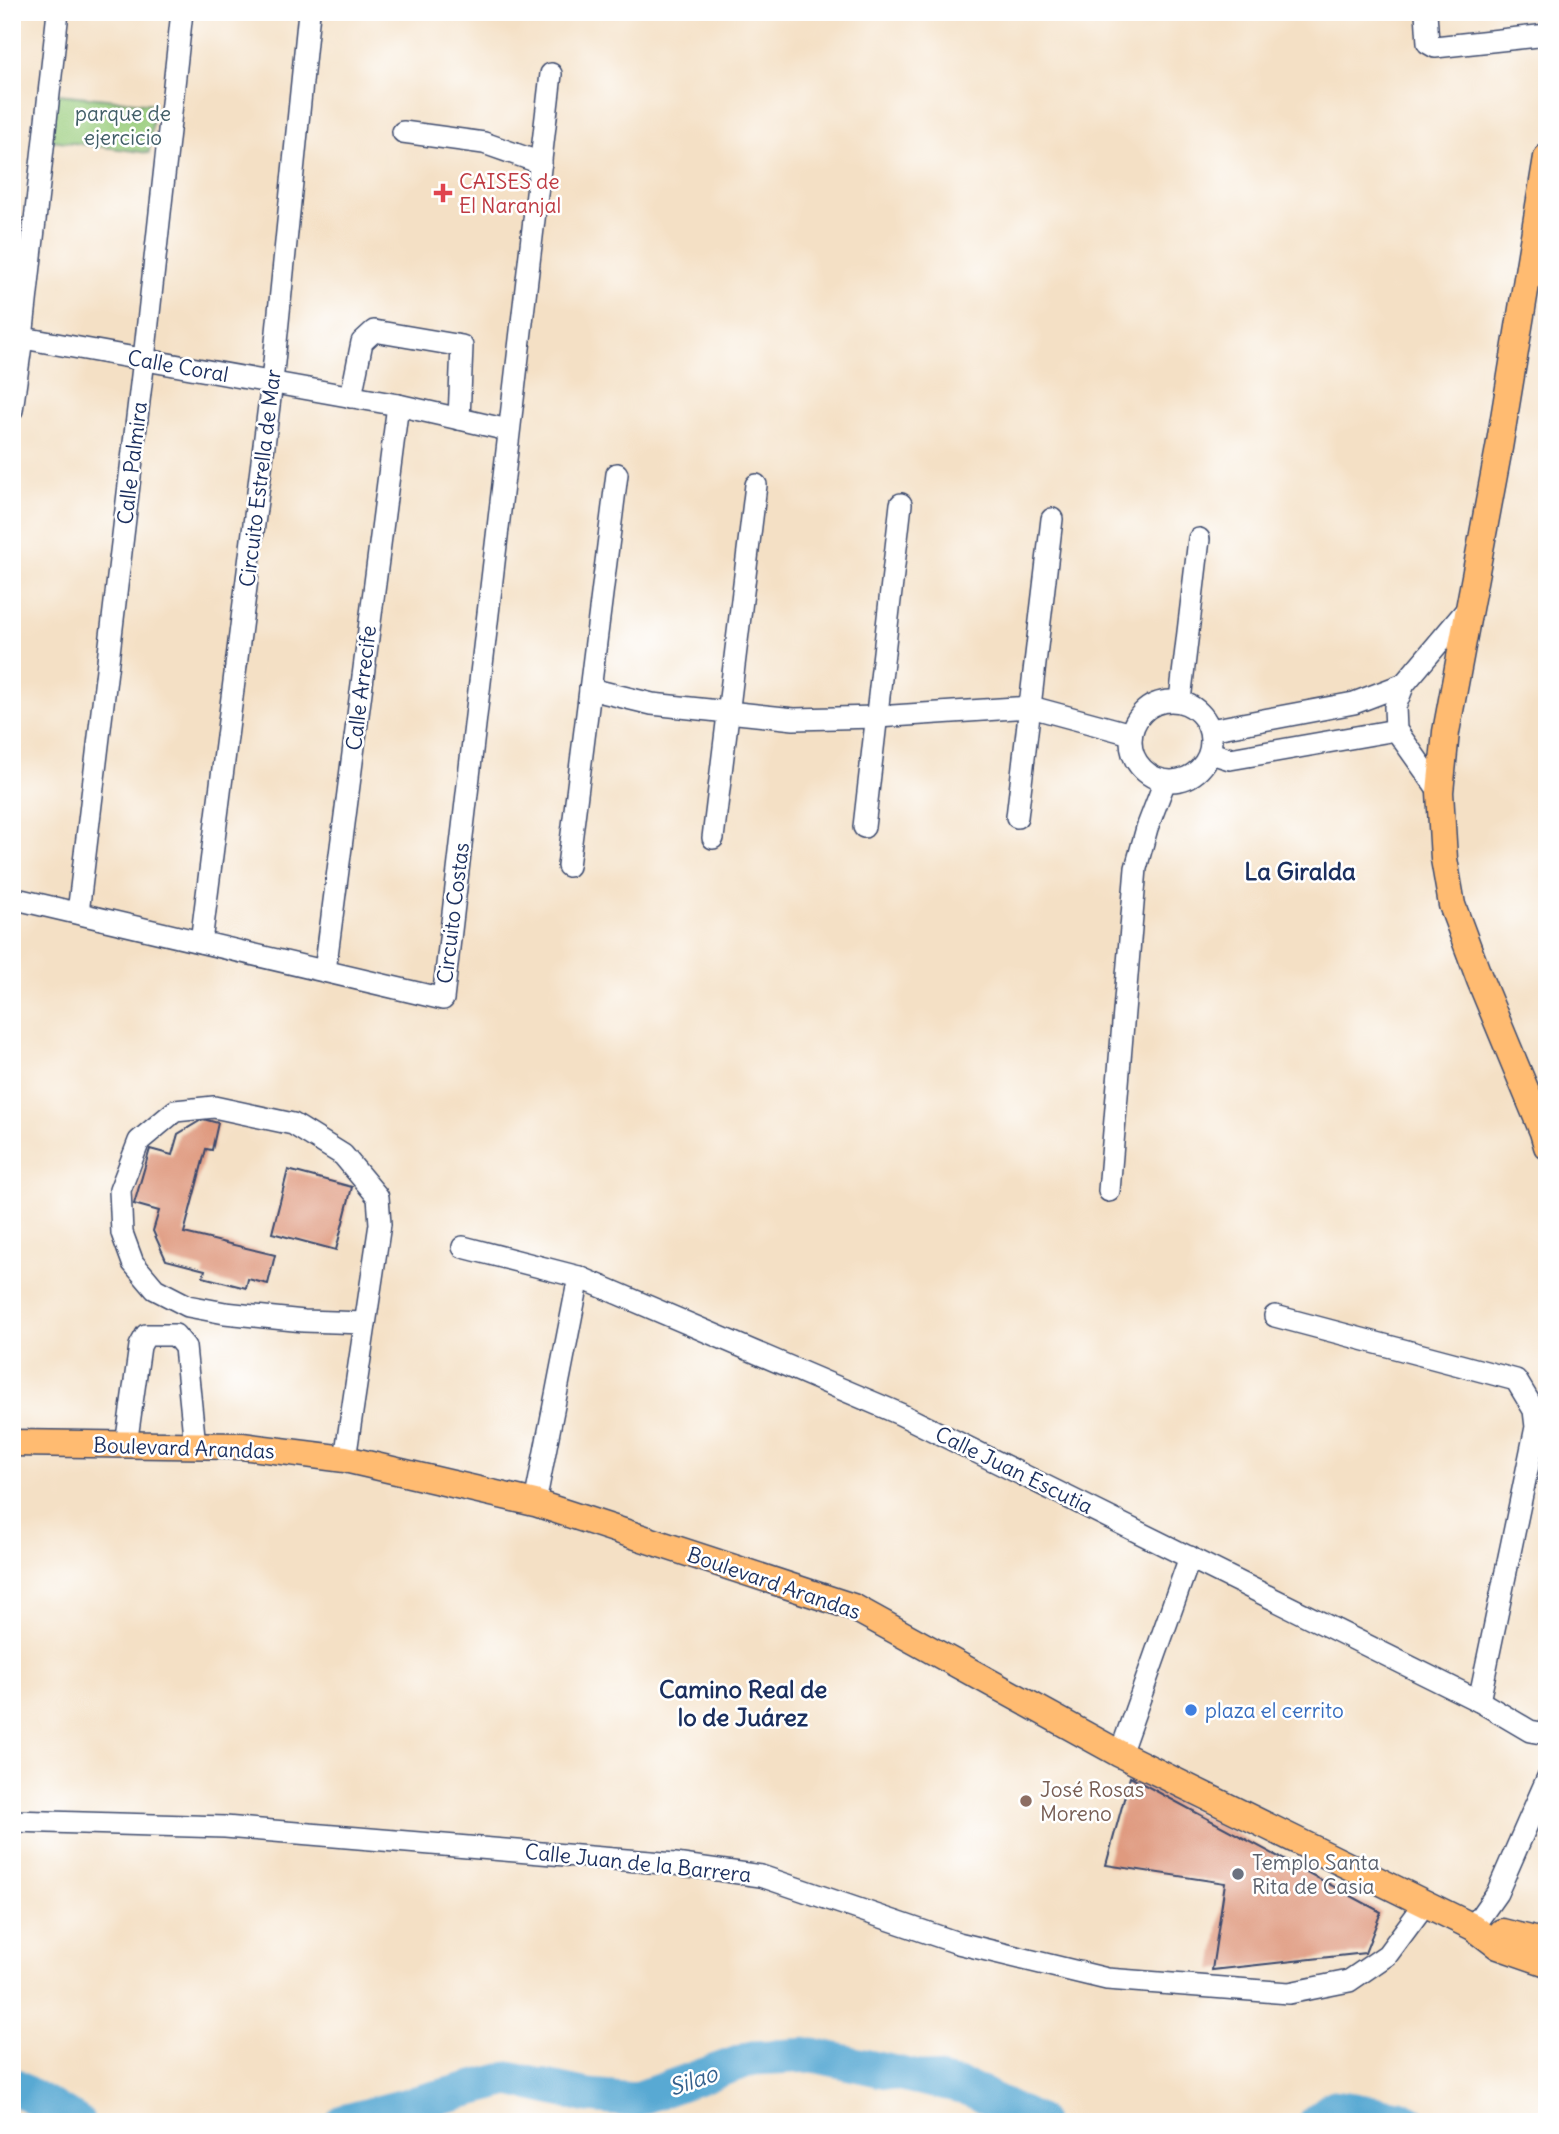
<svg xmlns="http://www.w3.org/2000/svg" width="1559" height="2134" viewBox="0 0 1559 2134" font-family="Delius,sans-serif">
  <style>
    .green { fill: #99cc7c; stroke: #5a7e6d; stroke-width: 2 }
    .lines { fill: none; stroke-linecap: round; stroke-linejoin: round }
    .river { stroke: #59a9d3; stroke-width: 35 }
    .building { fill: #df9a7f }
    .minor-casing { stroke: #3c4a6d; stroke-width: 24 }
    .major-casing { stroke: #3c4a6d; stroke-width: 29 }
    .minor { stroke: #fff; stroke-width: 21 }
    .major { stroke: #ffbb71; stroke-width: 26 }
    .health-dot { fill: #e0444e; stroke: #fff; stroke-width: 2.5 }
    .shop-dot { fill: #3f7fe0; stroke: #fff; stroke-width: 2.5 }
    .education-dot { fill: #8d6e63; stroke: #fff; stroke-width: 2.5 }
    .worship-dot { fill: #6b7280; stroke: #fff; stroke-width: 2.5 }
    .labels { text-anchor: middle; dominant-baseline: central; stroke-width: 5; stroke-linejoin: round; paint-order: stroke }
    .park-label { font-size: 21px; fill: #415e67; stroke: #fff }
    .health-label { font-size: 21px; fill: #be3a42; stroke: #fff; text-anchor: start }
    .street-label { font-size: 21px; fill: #1b2f5e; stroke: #fff }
    .shop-label { font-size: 21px; fill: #366cbe; stroke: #fff; text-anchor: start }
    .education-label { font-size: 21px; fill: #785e54; stroke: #fff; text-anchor: start }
    .worship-label { font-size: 21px; fill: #5b616d; stroke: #fff; text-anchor: start }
    .water-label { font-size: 23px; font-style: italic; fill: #34608d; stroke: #fff }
    .quarter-label { font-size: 24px; font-weight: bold; fill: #1b2f5e; stroke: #fff }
  </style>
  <rect width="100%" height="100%" fill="#fff"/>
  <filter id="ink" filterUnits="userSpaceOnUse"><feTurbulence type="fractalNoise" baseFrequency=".0143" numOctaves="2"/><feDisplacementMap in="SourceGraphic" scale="14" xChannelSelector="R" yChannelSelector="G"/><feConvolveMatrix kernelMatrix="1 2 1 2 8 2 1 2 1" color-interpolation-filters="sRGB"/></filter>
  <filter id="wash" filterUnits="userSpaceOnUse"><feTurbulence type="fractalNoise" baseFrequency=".00686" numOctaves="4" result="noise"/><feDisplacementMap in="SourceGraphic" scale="28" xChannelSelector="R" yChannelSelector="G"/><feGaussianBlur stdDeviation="1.57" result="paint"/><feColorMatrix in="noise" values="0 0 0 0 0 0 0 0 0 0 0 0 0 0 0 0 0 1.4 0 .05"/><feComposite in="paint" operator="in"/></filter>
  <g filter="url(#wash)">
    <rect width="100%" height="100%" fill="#f4e0c5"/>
    <polygon class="green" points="57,94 154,104 149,153 51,140"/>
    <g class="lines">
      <g class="river">
        <polyline points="12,2085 77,2122"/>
        <polyline points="343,2122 509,2079 588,2096 634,2100 753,2058 813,2055 970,2089 1038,2122"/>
        <polyline points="1315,2122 1334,2107 1399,2117 1410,2122"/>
      </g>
    </g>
    <g id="blocks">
      <g class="building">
        <polygon points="203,1119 218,1123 212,1150 206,1149 184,1233 275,1255 268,1284 248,1279 246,1288 203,1277 205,1270 166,1260 153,1231 159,1211 134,1204 150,1149 172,1155 178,1134"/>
        <polygon points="288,1170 352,1187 336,1250 272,1233"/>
        <polygon points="1130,1777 1381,1912 1365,1953 1212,1970 1225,1883 1106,1865"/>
      </g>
    </g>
  </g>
  <g filter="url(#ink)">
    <use href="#blocks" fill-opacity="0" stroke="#3c4a6d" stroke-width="2"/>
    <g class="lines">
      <defs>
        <g id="minor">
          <polyline points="1426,12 1428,43 1435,47 1547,35"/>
          <polyline points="403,132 484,143 541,163"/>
          <polyline points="12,336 398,405 508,430"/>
          <polyline points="351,397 362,342 374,331 462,346 459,419"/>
          <polyline points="12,410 22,338 58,12"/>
          <polyline points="590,689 652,704 794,719 877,717 1031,707 1131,734"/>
          <polyline points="1180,700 1199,539"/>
          <circle cx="1171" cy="741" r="40"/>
          <polyline points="1210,730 1354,703 1404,684"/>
          <polyline points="1211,753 1230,759 1396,730"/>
          <polyline points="1440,792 1396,730 1395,707 1404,684 1469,607"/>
          <polyline points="1017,817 1052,519"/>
          <polyline points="864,827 901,504"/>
          <polyline points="713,838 756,485"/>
          <polyline points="568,866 617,474"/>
          <polyline points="12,898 443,999 551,74"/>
          <polyline points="78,913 144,359 182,12"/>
          <polyline points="201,942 272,382 309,12"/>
          <polyline points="325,971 398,405"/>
          <polyline points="1109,1191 1136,868 1147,828 1165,781"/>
          <polyline points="463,1247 579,1277 900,1414 1479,1701 1530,1731 1547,1734"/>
          <polyline points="1275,1316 1516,1380 1534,1410 1536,1427 1479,1701"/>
          <polyline points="126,1445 140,1346 146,1335 175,1335 185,1347 195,1446"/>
          <polyline points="345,1459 380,1224 378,1197 343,1155 293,1124 214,1107 175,1111 139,1141 120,1190 122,1233 133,1263 155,1289 188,1306 225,1313 304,1321 365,1323"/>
          <polyline points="535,1503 579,1277"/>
          <polyline points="1120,1754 1190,1557"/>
          <polyline points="12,1821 225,1827 675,1864 761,1876 958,1943 1107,1979 1289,1993 1349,1981 1387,1955 1424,1905"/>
          <polyline points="1473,1927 1497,1893 1547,1779"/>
        </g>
        <g id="major">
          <polyline points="1547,157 1499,448 1446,732 1440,792 1444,859 1452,905 1480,980 1543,1132 1547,1146"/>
          <polyline points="12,1443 242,1446 345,1459 535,1503 853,1607 1120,1754 1473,1927 1498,1946 1547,1963"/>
          <polyline points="1502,1932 1547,1943"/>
        </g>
      </defs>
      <use href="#minor" class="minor-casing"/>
      <use href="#major" class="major-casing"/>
      <use href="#minor" class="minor"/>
      <use href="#major" class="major"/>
    </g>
  </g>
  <path class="health-dot" d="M439.5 182.5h7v7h7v7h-7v7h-7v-7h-7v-7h7z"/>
  <circle class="shop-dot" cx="1191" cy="1710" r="7"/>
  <circle class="education-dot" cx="1026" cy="1801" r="7"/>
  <circle class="worship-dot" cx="1238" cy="1874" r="7"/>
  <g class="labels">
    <g class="park-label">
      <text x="123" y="113">parque de<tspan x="123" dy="24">ejercicio</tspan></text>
    </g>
    <g class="health-label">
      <text x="459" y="181">CAISES de<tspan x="459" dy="24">El Naranjal</tspan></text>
    </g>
    <g class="street-label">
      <text transform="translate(178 366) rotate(10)">Calle Coral</text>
      <text transform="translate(132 463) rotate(-83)">Calle Palmira</text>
      <text transform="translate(260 478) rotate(-83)">Circuito Estrella de Mar</text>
      <text transform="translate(361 688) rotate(-83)">Calle Arrecife</text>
      <text transform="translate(453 913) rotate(-83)">Circuito Costas</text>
      <text transform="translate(184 1448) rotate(2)">Boulevard Arandas</text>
      <text transform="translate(1014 1470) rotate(26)">Calle Juan Escutia</text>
      <text transform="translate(774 1583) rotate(19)">Boulevard Arandas</text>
      <text transform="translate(638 1863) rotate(6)">Calle Juan de la Barrera</text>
    </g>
    <g class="shop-label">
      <text x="1205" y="1710">plaza el cerrito</text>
    </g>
    <g class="education-label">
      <text x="1040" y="1789">José Rosas<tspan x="1040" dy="24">Moreno</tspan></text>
    </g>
    <g class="worship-label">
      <text x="1252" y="1862">Templo Santa<tspan x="1252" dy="24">Rita de Casia</tspan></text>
    </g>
    <g class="water-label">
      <text transform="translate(693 2080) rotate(-19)">Silao</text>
    </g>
    <g class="quarter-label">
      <text x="1300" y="871">La Giralda</text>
      <text x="743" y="1689">Camino Real de<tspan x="743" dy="28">lo de Juárez</tspan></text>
    </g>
  </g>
  <rect width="1559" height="2134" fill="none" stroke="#fff" stroke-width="42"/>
</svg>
